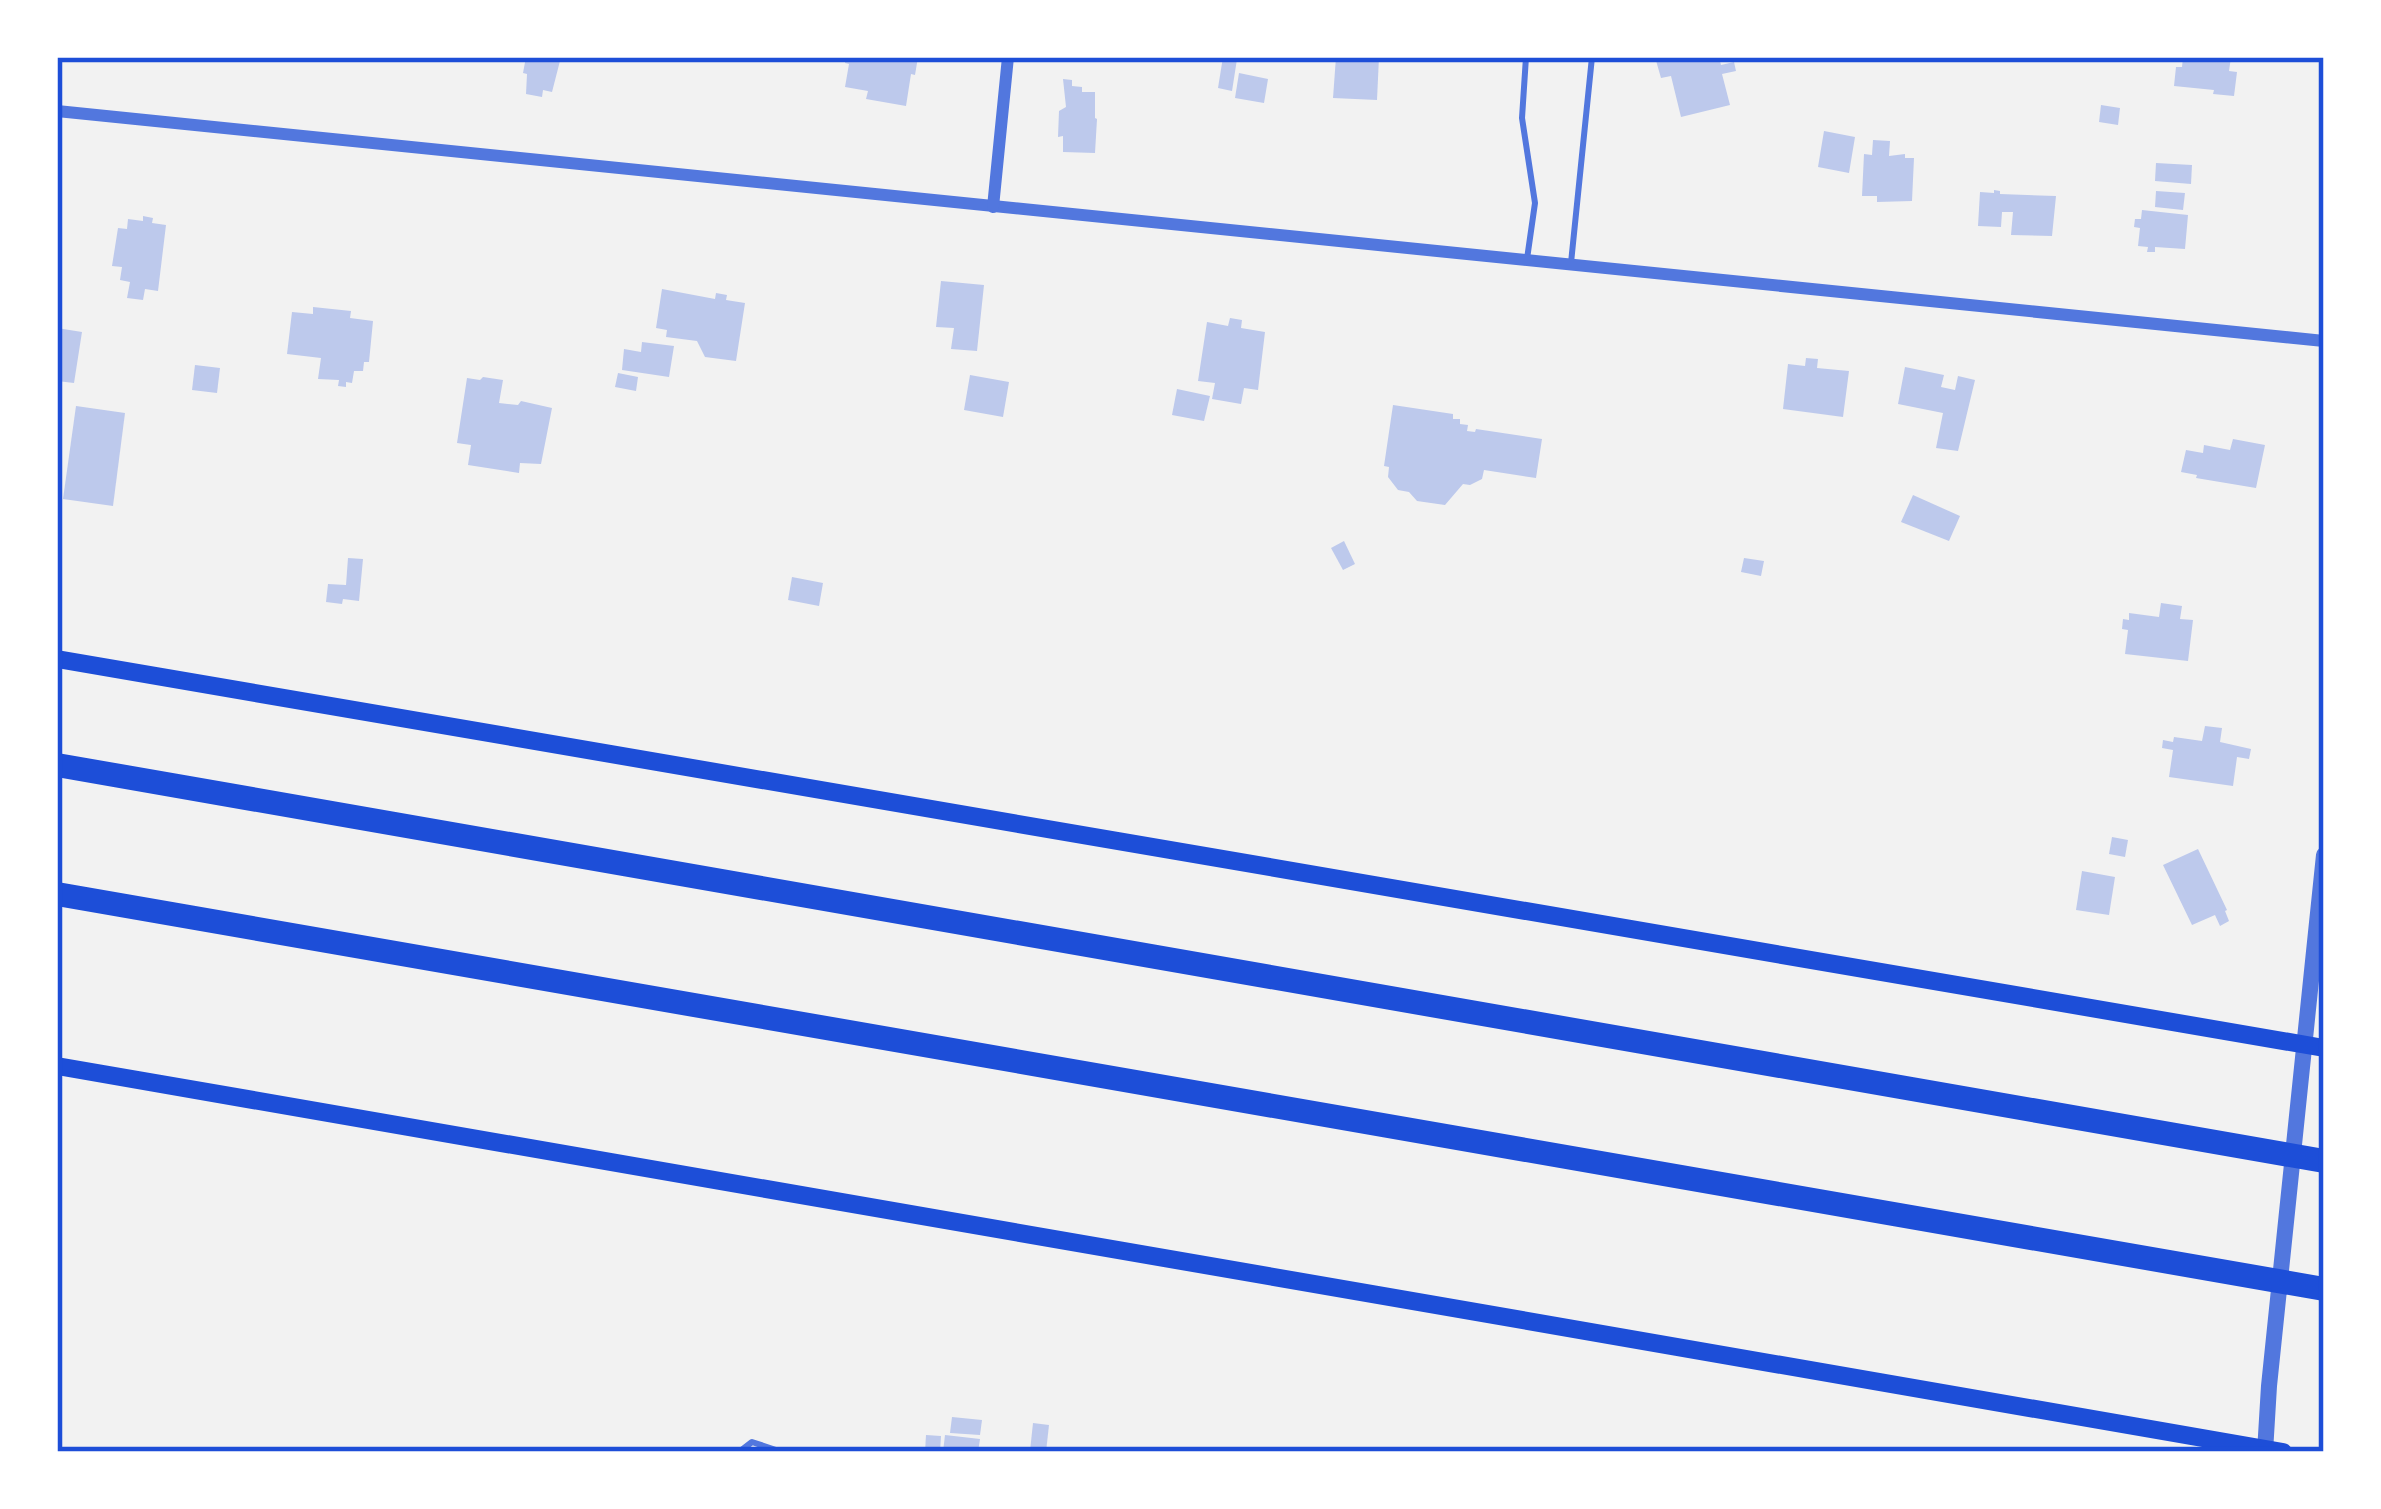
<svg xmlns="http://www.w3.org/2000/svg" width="2381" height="1509" viewBox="0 0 2381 1509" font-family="'Work Sans',sans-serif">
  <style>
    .building { fill: #bdc9ec }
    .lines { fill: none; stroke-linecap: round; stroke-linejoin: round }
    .service { stroke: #5277de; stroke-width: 6 }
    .minor { stroke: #5277de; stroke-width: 12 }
    .tertiary { stroke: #5277de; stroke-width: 16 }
    .secondary { stroke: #1d4ed8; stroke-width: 18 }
    .motorway { stroke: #1d4ed8; stroke-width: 24 }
    .neatline { fill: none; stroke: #1d4ed8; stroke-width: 4.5 }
  </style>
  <rect width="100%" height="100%" fill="#f2f2f2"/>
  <g class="building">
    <polygon points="526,57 561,57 552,92 543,90 542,97 526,94 527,74 523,73"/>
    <polygon points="846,57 918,57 915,75 911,74 906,106 866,99 868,91 845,87 849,64 845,63"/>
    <polygon points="1223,57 1237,59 1232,91 1218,88"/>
    <polygon points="1336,57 1379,57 1377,100 1333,98"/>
    <polygon points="1655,57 1719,57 1721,65 1734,62 1736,71 1722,74 1730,105 1681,117 1671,76 1661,78"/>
    <polygon points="2183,57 2231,57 2229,71 2237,72 2234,96 2213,94 2214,90 2174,86 2176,67 2182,67"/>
    <polygon points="1239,73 1268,79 1264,103 1235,98"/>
    <polygon points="1063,79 1072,80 1072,86 1082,87 1082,92 1095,92 1095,118 1097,119 1095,153 1063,152 1063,136 1058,137 1059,111 1066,107"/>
    <polygon points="2101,105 2120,108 2118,125 2099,122"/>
    <polygon points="1824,131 1855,137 1849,173 1818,167"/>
    <polygon points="1873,140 1890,141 1889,156 1905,154 1905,158 1914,158 1912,201 1877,202 1877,196 1862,196 1864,154 1872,155"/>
    <polygon points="2156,163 2192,165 2191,184 2155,181"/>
    <polygon points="1994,190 2000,191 2000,194 2056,196 2052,236 2011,235 2013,212 2002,212 2001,227 1978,226 1980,192 1994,193"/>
    <polygon points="2156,191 2185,193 2183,210 2155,207"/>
    <polygon points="2142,210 2188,215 2185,249 2155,247 2155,252 2147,252 2148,247 2138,246 2140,228 2134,227 2135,219 2141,219"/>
    <polygon points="143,216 153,218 152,223 166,225 158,291 145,289 143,300 127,298 130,282 120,280 122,267 112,266 118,228 127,229 128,219 143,221"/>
    <polygon points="941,281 984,285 977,351 951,349 954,328 936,327"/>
    <polygon points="662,289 715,299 716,293 727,295 726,300 745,303 736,361 705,357 697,341 666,337 667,330 656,328"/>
    <polygon points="313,307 351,311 350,318 373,321 369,362 364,362 363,371 354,371 352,383 346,382 346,387 338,386 339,380 318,379 321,358 287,354 292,312 313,314"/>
    <polygon points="1230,318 1242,320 1241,328 1265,332 1258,390 1244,388 1241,404 1212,399 1215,383 1198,381 1207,322 1228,326"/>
    <polygon points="57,328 82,332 74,383 57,381"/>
    <polygon points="642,342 674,346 669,377 622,370 624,349 641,352"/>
    <polygon points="1806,358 1818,359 1817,368 1849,371 1843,417 1783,409 1788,364 1805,366"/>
    <polygon points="195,365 220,368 217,393 192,390"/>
    <polygon points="1905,367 1944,375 1941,387 1955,390 1958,376 1975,380 1958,451 1936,448 1943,413 1898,404"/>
    <polygon points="618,373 638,377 636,391 615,387"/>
    <polygon points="970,375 1009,382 1003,417 964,410"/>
    <polygon points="483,377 503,380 499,403 518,405 521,401 552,408 541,464 520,463 519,473 468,465 471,445 457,443 467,378 480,380"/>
    <polygon points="1177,389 1210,396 1204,421 1172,415"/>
    <polygon points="1393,405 1453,414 1453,419 1460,419 1460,424 1468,425 1467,431 1475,432 1476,429 1542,439 1536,478 1484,470 1482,479 1470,485 1463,484 1445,505 1417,501 1409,492 1398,490 1388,477 1389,467 1384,466"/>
    <polygon points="76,406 125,413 113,506 63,499"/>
    <polygon points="2233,439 2265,445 2256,488 2196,478 2197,475 2181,472 2186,450 2203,453 2204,445 2230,450"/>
    <polygon points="1913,495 1960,516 1949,541 1901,522"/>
    <polygon points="1344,541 1355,564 1343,570 1331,548"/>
    <polygon points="348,558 363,559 359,601 343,599 342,604 326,602 328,584 346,585"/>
    <polygon points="1744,558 1764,561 1761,576 1741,572"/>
    <polygon points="792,577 823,583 819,606 788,600"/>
    <polygon points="2161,603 2182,606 2180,619 2193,620 2188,661 2125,654 2128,630 2122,629 2123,619 2129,620 2129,613 2159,617"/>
    <polygon points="2205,726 2222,728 2220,742 2251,749 2249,759 2237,757 2233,786 2169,777 2173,750 2162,748 2163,740 2173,742 2174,737 2202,741"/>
    <polygon points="2112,837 2128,840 2125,857 2109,854"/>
    <polygon points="2198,849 2227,910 2225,911 2229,921 2220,926 2215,915 2192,925 2163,865"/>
    <polygon points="2082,871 2115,877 2109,915 2076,910"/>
    <polygon points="952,1417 982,1420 980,1435 950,1433"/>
    <polygon points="1033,1423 1049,1425 1046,1452 1030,1451"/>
    <polygon points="926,1435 941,1436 940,1452 925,1452"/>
    <polygon points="945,1435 980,1439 978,1452 943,1452"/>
  </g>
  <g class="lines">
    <g class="service">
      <polyline points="1526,57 1522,118 1535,203 1527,259"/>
      <polyline points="1571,263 1592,57"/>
      <polyline points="739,1452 752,1442 782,1452"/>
    </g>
    <g class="minor">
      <polyline points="57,111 2324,341"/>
      <polyline points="993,207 1008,57"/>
    </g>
    <polyline class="tertiary" points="2265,1452 2269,1386 2324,855"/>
    <g class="secondary">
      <polyline points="57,659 2324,1048"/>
      <polyline points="57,1066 2283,1452"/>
    </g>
    <g class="motorway">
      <polyline points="57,765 2324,1161"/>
      <polyline points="57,894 2324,1289"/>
    </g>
  </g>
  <rect width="2381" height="1509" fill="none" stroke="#ffffff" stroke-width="120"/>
  <rect x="60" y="60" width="2261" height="1389" class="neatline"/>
</svg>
